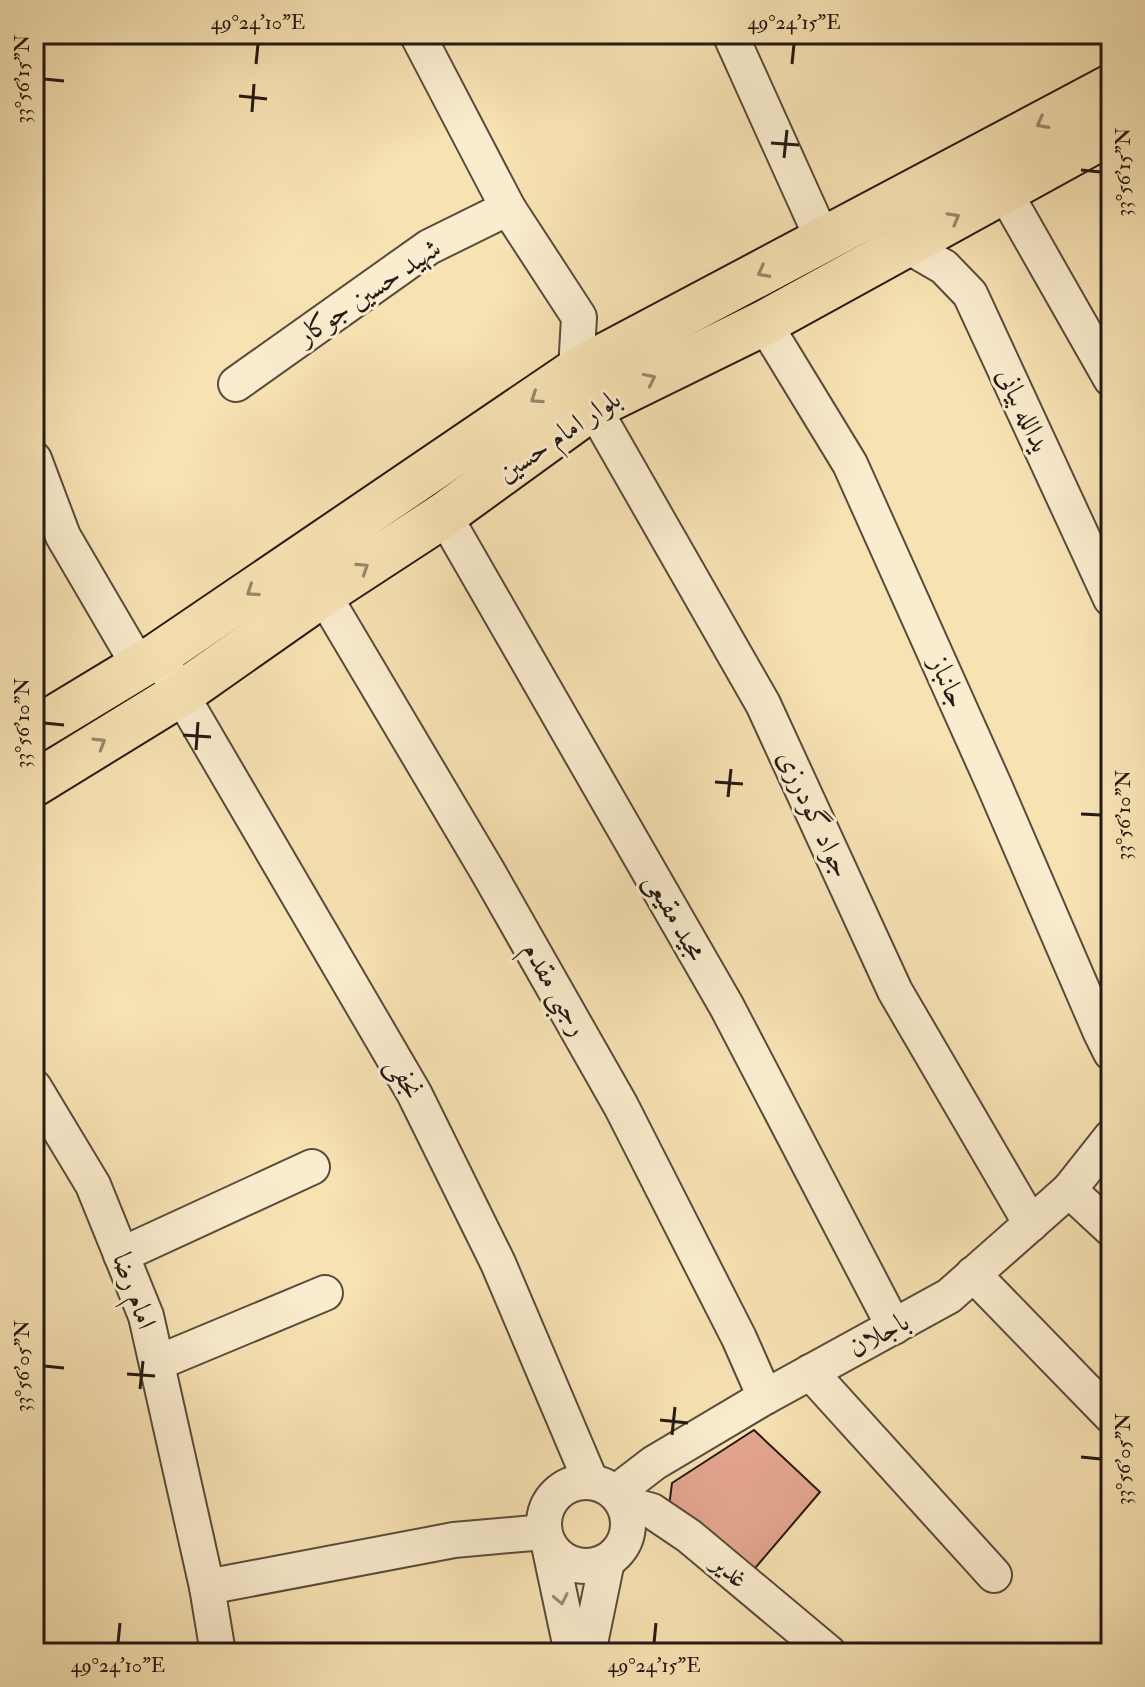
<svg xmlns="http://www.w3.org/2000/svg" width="1145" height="1687" viewBox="0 0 1145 1687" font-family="'IM FELL Double Pica',Amiri,serif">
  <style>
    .building { fill: #e4a58f; stroke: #251913; stroke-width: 2 }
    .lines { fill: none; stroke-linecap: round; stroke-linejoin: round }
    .minor-casing { stroke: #5a4b3b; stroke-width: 38 }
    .major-casing { stroke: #251913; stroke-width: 48 }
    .minor { stroke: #faecce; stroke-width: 34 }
    .major { stroke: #f7e2b3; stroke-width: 44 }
    .oneway { stroke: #98886b }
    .oneway2 { stroke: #9a8d7a }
    .ticks { fill: none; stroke: #251913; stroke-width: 3 }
    .labels { text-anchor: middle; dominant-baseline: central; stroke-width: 6; stroke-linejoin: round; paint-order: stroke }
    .street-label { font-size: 28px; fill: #251913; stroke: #faecce }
    .neatline { fill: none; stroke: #251913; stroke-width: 3 }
    .ticks-label { font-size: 20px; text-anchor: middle; fill: #251913 }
  </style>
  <rect width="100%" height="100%" fill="#f7e2b3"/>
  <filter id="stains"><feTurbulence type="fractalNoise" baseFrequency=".0025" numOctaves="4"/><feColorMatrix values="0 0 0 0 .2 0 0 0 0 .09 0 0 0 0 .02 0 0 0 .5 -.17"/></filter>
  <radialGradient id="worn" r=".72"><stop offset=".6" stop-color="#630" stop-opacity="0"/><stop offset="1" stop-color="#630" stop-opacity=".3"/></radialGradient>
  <polygon class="building" points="754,1430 820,1492 750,1574 668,1514 672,1483"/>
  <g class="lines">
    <defs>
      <g id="minor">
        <polyline points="417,34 508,208 579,317 576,371 593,407 763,704 895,991 1031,1224"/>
        <polyline points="730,34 823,240"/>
        <polyline points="1004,191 1111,379"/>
        <polyline points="906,245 944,267 970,294 1111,599"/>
        <polyline points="764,323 850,464 994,785 1101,1033 1111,1053"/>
        <polyline points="236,384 429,247 508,208"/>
        <polyline points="34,459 63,536 139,666"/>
        <polyline points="444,515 727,1007 894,1327"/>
        <polyline points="323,594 488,872 621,1106 739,1338 765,1397"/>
        <polyline points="158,655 414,1093 498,1263 591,1482"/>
        <polyline points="34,1087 93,1185 146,1316 207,1587 218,1653"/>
        <polyline points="1069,1190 1111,1229"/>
        <polyline points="121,1255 312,1167"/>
        <polyline points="973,1274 1111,1416"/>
        <polyline points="157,1363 325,1293"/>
        <polyline points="810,1372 994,1575"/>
        <circle cx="586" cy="1524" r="42"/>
        <polyline points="615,1493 654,1463 765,1397 949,1296 1069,1190 1111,1137"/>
        <polyline points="623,1503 652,1511 689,1536 829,1653"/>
        <polyline points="549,1545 572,1653"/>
        <polyline points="207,1587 454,1540 544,1532"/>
        <polyline points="588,1653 607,1561"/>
      </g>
      <g id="major">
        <polyline points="34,730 158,655 576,371 1111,87"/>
        <polyline points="34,784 182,693 323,594 444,515 593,407 764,323 1111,132"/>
      </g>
    </defs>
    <use href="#minor" class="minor-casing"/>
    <use href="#major" class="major-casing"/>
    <use href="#minor" class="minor"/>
    <use href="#major" class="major"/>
  </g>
  <defs><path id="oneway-chevron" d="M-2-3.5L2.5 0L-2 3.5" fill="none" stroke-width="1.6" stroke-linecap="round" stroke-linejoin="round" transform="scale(2)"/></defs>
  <g class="oneway">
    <use href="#oneway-chevron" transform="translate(1042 123) rotate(152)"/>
    <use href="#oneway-chevron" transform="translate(954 218) rotate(-29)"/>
    <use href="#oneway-chevron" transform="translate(763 272) rotate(152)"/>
    <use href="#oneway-chevron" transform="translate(650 379) rotate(-26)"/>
    <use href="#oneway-chevron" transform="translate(536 398) rotate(146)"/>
    <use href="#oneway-chevron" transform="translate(363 568) rotate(-33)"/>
    <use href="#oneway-chevron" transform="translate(252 591) rotate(146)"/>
    <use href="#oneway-chevron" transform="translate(100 743) rotate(-32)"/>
  </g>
  <use class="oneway2" href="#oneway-chevron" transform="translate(561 1599) rotate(78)"/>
  <path class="ticks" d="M256,64L258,44M792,64L794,44M44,79L64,81M239,96L267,99M252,112L254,84M771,143L799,145M784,158L787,130M1081,170L1101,172M44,723L64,725M183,735L211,737M196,750L198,722M715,782L743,784M728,797L731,769M1081,814L1101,815M44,1366L64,1368M127,1374L155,1376M140,1389L143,1361M660,1420L688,1423M672,1435L675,1407M1081,1457L1101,1459M118,1643L120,1623M654,1643L656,1623"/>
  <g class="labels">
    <g class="street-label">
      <text transform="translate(369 292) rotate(-34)">شهید حسین جوکار</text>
      <text transform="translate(1023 410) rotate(65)">یدالله بیانی</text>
      <text transform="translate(559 436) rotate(-34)">بلوار امام حسین</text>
      <text transform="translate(948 682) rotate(66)">جانباز</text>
      <text transform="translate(814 814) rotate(65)">جواد گودرزی</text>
      <text transform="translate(675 917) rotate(60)">مجید مقیعی</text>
      <text transform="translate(555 989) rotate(60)">رجبی مقدم</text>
      <text transform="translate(405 1078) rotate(61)">نجفی</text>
      <text transform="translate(134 1291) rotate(70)">امام رضا</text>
      <text transform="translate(879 1335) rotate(-29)">باجلان</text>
      <text transform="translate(730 1571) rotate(40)">غدیر</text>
    </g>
  </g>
  <rect width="1145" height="1687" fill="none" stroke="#f7e2b3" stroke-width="88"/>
  <rect x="44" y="44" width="1057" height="1599" class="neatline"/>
  <g class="ticks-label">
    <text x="258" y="29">49°24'10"E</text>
    <text x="794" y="29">49°24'15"E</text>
    <text transform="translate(22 79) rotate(-90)" y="7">33°56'15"N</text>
    <text transform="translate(1123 172) rotate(-90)" y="7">33°56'15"N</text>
    <text transform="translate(22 723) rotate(-90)" y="7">33°56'10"N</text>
    <text transform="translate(1123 815) rotate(-90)" y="7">33°56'10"N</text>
    <text transform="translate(22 1366) rotate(-90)" y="7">33°56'05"N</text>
    <text transform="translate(1123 1459) rotate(-90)" y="7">33°56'05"N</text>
    <text x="118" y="1672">49°24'10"E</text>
    <text x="654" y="1672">49°24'15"E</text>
  </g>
  <rect width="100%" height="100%" filter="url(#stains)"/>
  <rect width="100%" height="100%" fill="url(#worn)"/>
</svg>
